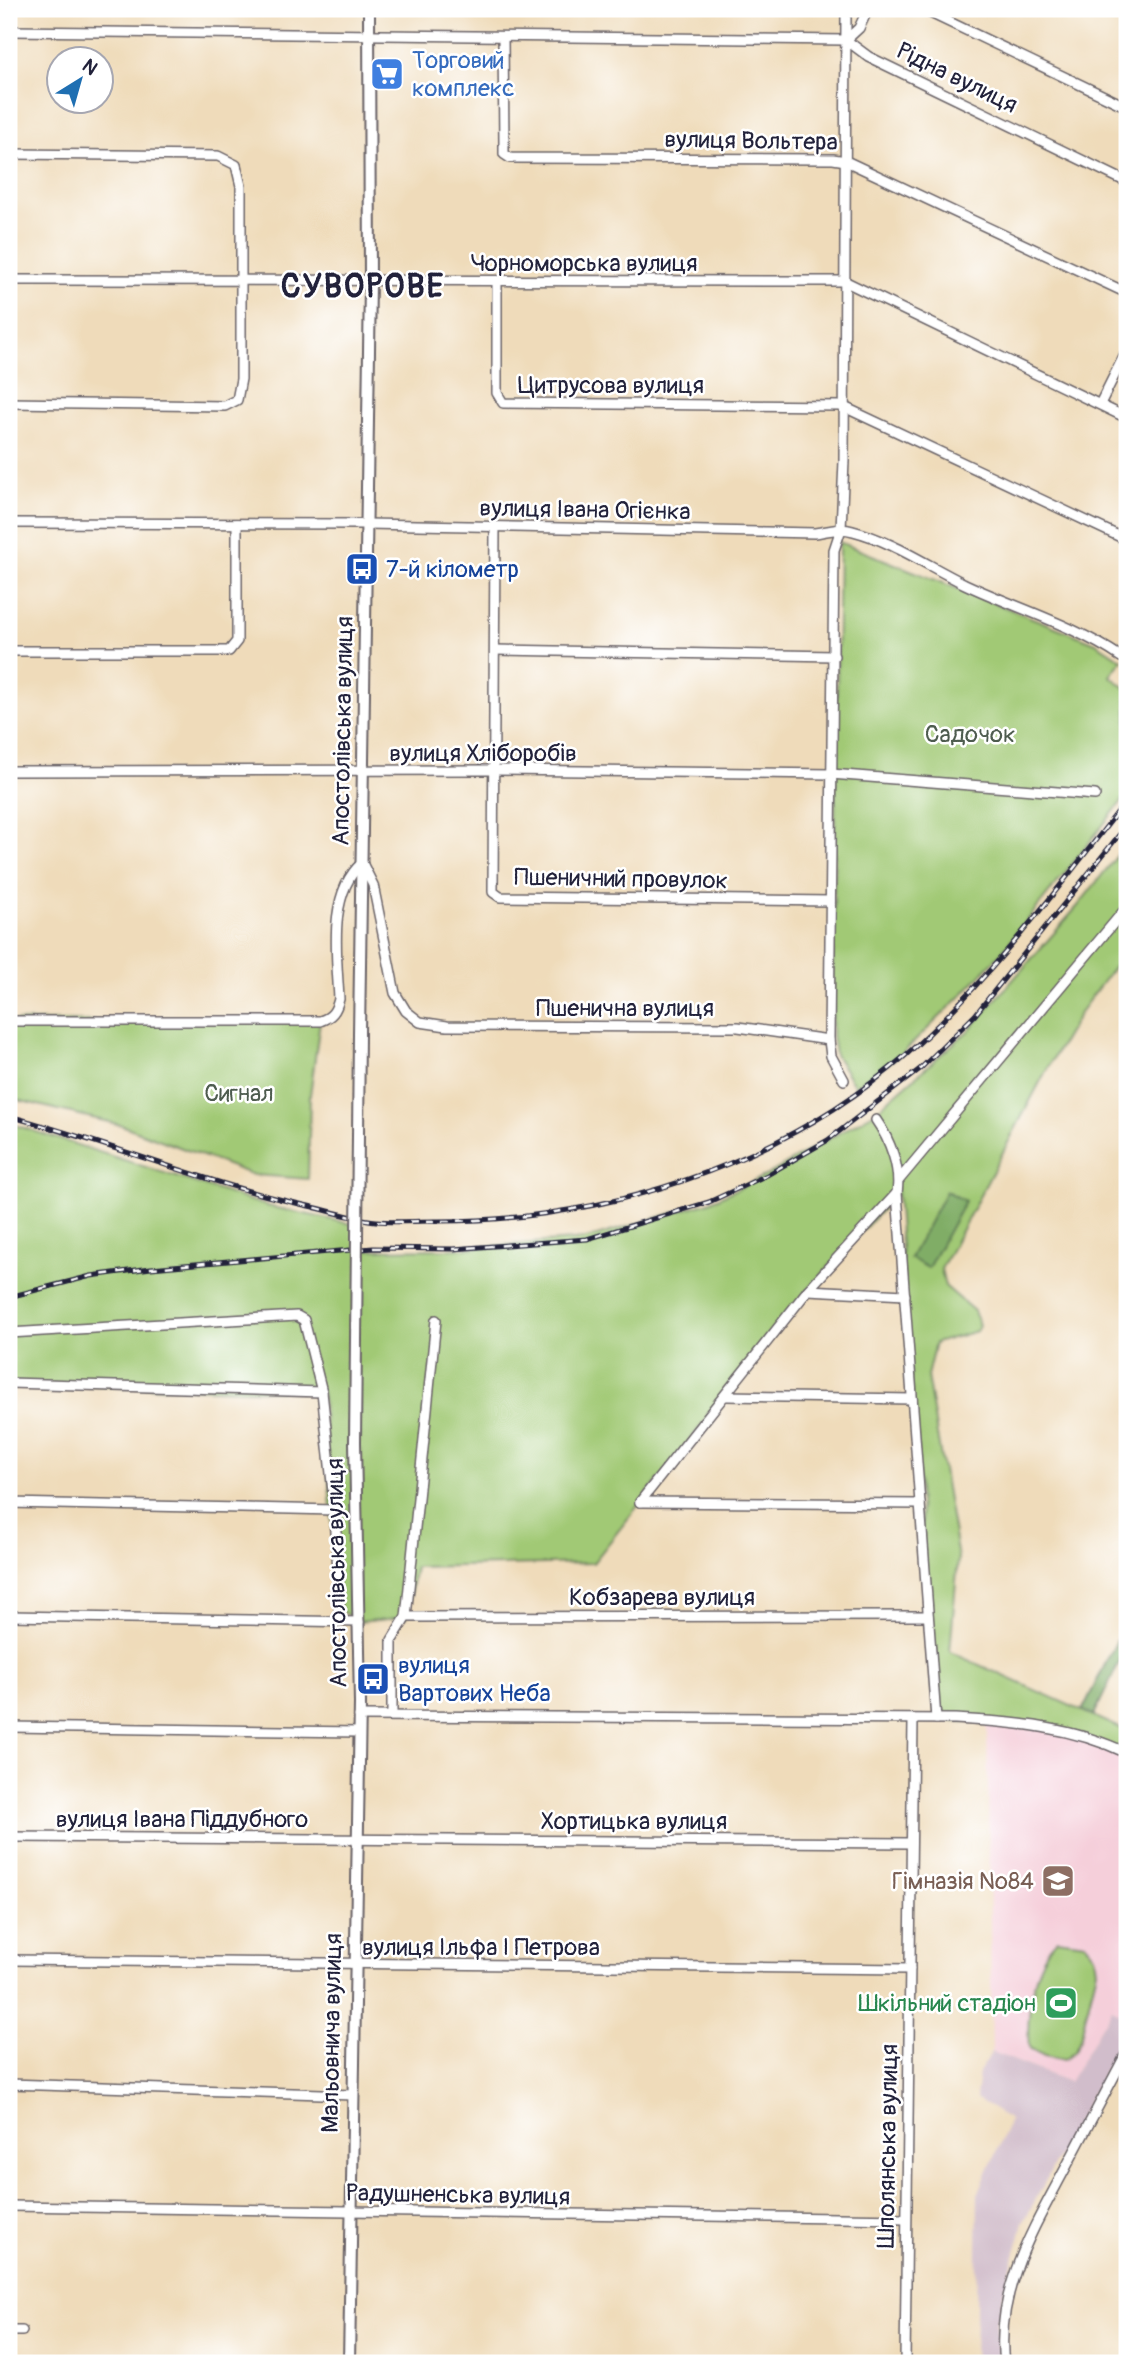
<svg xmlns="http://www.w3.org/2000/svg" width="1136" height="2372" viewBox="0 0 1136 2372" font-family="Pangolin,sans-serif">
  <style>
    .built { fill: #f5cfda }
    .industrial { fill: #d1bdcb }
    .green { fill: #a1c974; stroke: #627658; stroke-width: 2 }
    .forest { fill: #80ad66; stroke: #516850; stroke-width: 2 }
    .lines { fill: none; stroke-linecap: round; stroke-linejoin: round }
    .minor-casing { stroke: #6a6367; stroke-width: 12 }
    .tertiary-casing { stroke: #6a6367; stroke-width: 14 }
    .minor { stroke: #fff; stroke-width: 9 }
    .tertiary { stroke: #fff; stroke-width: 10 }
    .rail-casing { stroke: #22223b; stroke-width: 5 }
    .rail { stroke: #fff; stroke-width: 2.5; stroke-dasharray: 8; stroke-linecap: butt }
    .tertiary-bridge-casing { stroke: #6a6367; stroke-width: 14; stroke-linecap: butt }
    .tertiary-bridge { stroke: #fff; stroke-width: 10 }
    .labels { text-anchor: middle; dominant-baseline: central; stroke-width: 5; stroke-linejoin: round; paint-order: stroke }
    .shop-label { font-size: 24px; fill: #366cbe; stroke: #fff; text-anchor: start }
    .street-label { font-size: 24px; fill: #22223b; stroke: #fff }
    .transit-label { font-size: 24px; fill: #164399; stroke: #fff; text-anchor: start }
    .park-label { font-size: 24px; fill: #4e5c4f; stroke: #fff }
    .education-label { font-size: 24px; fill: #785e54; stroke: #fff; text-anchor: end }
    .leisure-label { font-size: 24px; fill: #27864d; stroke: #fff; text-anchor: end }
    .district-label { font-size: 32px; font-weight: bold; letter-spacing: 2px; fill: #22223b; stroke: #fff }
  </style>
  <rect width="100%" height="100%" fill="#fff"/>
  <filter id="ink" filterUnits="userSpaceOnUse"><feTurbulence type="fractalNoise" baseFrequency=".0143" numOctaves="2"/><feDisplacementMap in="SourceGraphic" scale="14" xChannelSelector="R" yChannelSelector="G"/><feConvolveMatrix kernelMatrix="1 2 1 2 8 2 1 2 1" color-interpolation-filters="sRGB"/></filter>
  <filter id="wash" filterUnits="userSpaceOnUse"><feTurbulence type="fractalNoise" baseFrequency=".00686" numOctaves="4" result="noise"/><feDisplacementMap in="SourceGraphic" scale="28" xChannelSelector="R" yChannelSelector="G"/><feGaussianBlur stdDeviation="1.57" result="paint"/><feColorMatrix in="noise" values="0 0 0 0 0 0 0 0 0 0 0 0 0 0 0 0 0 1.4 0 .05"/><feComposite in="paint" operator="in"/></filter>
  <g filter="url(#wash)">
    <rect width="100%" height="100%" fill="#efdbba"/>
    <polygon class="built" points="987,1721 1021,1723 1127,1753 1127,2018 1112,2009 1069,2082 992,2052"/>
    <polygon class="industrial" points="1112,2009 1127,2018 1127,2029 1023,2223 996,2322 1000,2363 975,2363 978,2194 1010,2120 976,2098 979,2072 992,2052 1069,2082"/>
    <g class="green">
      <polygon points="839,542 1096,643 1122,660 1110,676 1127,689 1127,795 1001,953 959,998 904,1052 855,1086 835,1055 832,1036"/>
      <polygon points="1127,843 1127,949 1081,1011 1048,1067 941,1269 945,1286 974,1311 979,1325 977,1331 935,1343 927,1376 958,1558 950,1652 1127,1731 1127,1753 1064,1731 936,1719 897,1193 808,1290 593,1563 415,1567 406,1617 359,1622 339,1610 322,1392 9,1383 9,1123 267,1206 357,1225 357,1250 454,1249 587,1239 709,1202 767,1175 875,1112 968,1031 1077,907"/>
      <polygon points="9,1021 320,1021 310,1095 308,1179 253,1175 121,1125 9,1098"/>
      <path d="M1058,1939L1085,1943L1095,1955L1097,1970L1080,2039L1075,2051L1064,2060L1044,2056L1029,2048C1026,2017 1033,1959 1058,1939Z"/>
    </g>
    <g class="forest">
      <polygon points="946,1191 965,1201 928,1268 910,1258"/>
      <polygon points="1127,1620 1127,1646 1094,1715 1082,1711"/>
    </g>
  </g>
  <g filter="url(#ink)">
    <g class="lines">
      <defs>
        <g id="minor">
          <polyline points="922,9 1127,107"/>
          <polyline points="9,31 846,40 869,57 1127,182"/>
          <polyline points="503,37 504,145 504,154 510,158 833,159 846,161 1127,293"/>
          <polyline points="846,40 859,28 868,9"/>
          <polyline points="9,154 218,156 236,165 241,186 241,379 237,400 225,406 9,403"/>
          <polyline points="9,280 844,281 1127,418"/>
          <polyline points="497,283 497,393 503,403 842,406 1127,540"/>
          <polyline points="1100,404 1127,350"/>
          <path d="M9,523L367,524L815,533C828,531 840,527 853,531C892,541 928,566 965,584C1016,608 1074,625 1121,657L1127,648"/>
          <polyline points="495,528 493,892 500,897 830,901"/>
          <polyline points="496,650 834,656"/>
          <polyline points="9,651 229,651 237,641 237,524"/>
          <polyline points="9,771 495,770 831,774 1095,795"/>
          <path d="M9,1021H320C332,1017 336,1011 339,999C337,956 327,894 362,863L373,885L395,993L406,1011L420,1022L447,1026L738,1027L829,1040"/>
          <polyline points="844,1080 831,1056 829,1040 834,550 841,529 844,461 846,9"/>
          <path d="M876,1120C890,1140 901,1168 897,1193L936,1719"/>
          <polyline points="899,1180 1127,907"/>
          <polyline points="808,1290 905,1295"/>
          <polyline points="9,1333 297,1316 304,1320 322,1392 335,1510 340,1621"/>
          <polyline points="9,1383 322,1392"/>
          <polyline points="726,1396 912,1399"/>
          <polyline points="640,1502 808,1290 897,1193"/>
          <polyline points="640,1502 920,1504"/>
          <polyline points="9,1503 335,1510"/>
          <polyline points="9,1616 359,1622"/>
          <polyline points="406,1617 436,1320"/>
          <polyline points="392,1715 392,1640 406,1617 928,1616"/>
          <path d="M359,1716L955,1719C1014,1722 1073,1727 1127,1753"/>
          <polyline points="9,1727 359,1732"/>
          <polyline points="9,1837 911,1843"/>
          <polyline points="9,1960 910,1969"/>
          <polyline points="9,2084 353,2095"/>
          <polyline points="9,2206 906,2219"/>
          <polyline points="9,2331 22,2331"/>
          <polyline points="905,2363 913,1720"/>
          <path d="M1004,2363C995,2292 1032,2231 1064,2171C1085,2131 1106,2091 1127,2052"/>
        </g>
        <g id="tertiary">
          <polyline points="359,1034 370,283 369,9"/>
          <polyline points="349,2363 360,1703 355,1442"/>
        </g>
      </defs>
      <use href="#minor" class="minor-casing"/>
      <use href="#tertiary" class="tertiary-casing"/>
      <use href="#minor" class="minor"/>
      <use href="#tertiary" class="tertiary"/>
      <defs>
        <g id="rail">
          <path d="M9,1116C111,1143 209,1185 313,1207C333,1212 355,1219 376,1221C395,1223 415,1221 434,1221C603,1222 779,1166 907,1054C991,979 1058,888 1127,800"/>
          <polyline points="9,1297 91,1276 151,1268 373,1248 453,1249 587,1239 709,1202 767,1175 828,1140 920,1069 975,1015 1127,825"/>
        </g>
      </defs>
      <use href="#rail" class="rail-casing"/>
      <use href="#rail" class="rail"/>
      <defs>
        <polyline id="tertiary-bridge" points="355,1442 359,1034"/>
      </defs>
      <use href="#tertiary-bridge" class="tertiary-bridge-casing"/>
      <use href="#tertiary-bridge" class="tertiary-bridge"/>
    </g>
  </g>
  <defs>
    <symbol id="supermarket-square" viewBox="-11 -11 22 22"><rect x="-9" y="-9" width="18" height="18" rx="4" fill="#3f7fe0" stroke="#fff"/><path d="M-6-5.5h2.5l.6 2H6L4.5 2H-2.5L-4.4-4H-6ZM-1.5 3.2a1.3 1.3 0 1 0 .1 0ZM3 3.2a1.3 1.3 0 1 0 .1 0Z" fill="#fff"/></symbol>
    <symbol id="bus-square" viewBox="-11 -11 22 22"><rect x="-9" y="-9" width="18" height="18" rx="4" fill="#1a4fb4" stroke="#fff"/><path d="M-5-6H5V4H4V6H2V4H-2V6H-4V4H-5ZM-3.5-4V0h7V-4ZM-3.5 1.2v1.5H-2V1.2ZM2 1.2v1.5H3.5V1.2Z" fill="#fff"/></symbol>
    <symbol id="school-square" viewBox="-11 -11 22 22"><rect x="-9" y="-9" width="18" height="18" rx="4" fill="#8d6e63" stroke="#fff"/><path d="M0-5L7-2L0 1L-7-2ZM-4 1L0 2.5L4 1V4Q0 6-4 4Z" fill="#fff"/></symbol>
    <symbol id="stadium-square" viewBox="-11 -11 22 22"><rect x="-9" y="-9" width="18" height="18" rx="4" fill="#2e9e5b" stroke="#fff"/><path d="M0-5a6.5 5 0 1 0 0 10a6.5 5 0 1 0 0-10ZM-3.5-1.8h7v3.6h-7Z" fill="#fff"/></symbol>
  </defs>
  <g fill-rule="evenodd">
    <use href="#supermarket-square" x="368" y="55" width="38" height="38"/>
    <use href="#bus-square" x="343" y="550" width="38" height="38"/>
    <use href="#bus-square" x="354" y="1660" width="38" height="38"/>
    <use href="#school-square" x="1039" y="1862" width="38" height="38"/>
    <use href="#stadium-square" x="1042" y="1984" width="38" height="38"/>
  </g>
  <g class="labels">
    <g class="shop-label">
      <text x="412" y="60">Торговий<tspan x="412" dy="28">комплекс</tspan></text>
    </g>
    <g class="street-label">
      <text transform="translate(957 78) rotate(26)">Рідна вулиця</text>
      <text transform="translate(751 141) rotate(1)">вулиця Вольтера</text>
      <text x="584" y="263">Чорноморська вулиця</text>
      <text x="611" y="385">Цитрусова вулиця</text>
      <text transform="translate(585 510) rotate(1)">вулиця Івана Огієнка</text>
      <text transform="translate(343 731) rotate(-89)">Апостолівська вулиця</text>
      <text x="483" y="753">вулиця Хліборобів</text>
      <text transform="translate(621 879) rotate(1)">Пшеничний провулок</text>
      <text x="625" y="1008">Пшенична вулиця</text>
      <text transform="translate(337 1573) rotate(-91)">Апостолівська вулиця</text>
      <text x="662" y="1597">Кобзарева вулиця</text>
      <text x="182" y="1819">вулиця Івана Піддубного</text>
      <text x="634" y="1821">Хортицька вулиця</text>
      <text x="481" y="1947">вулиця Ільфа І Петрова</text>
      <text transform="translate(332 2033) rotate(-89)">Мальовнича вулиця</text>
      <text transform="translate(888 2146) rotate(-89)">Шполянська вулиця</text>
      <text transform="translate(458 2195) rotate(1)">Радушненська вулиця</text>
    </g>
    <g class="transit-label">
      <text x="386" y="569">7-й кілометр</text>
      <text x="398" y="1665">вулиця<tspan x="398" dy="28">Вартових Неба</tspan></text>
    </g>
    <g class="park-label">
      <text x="970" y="734">Садочок</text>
      <text x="239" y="1093">Сигнал</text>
    </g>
    <g class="education-label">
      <text x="1034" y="1881">Гімназія №84</text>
    </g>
    <g class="leisure-label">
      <text x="1036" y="2003">Шкільний стадіон</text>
    </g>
    <g class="district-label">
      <text x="363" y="287">СУВОРОВЕ</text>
    </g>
  </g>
  <rect width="1136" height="2372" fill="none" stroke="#fff" stroke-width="35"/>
  <g transform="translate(80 80) rotate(37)"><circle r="33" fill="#ffffff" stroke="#a7a7b1" stroke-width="2"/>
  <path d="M0-5L12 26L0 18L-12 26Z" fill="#1f6fb2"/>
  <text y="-10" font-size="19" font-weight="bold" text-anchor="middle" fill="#22223b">N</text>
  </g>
</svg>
